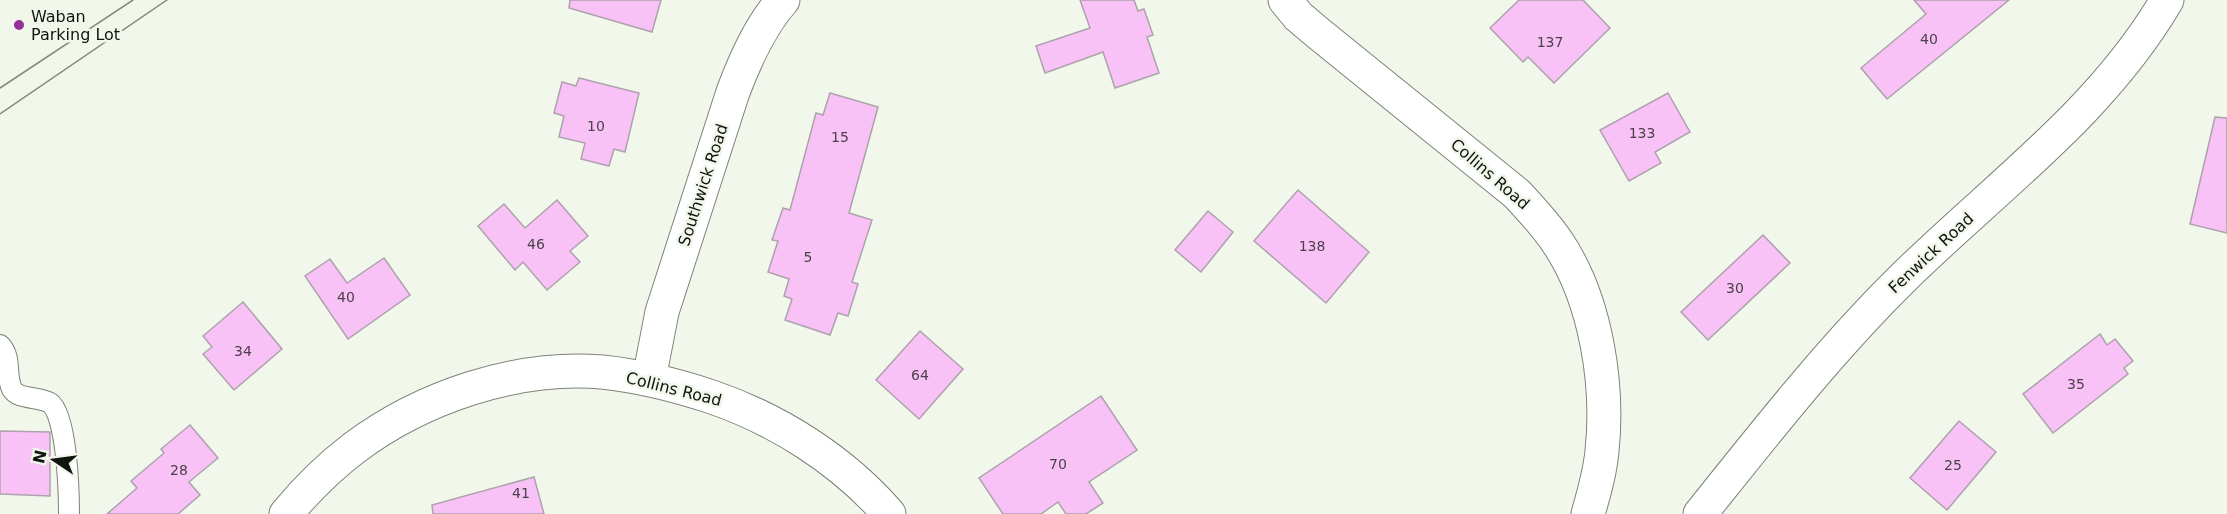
<svg xmlns="http://www.w3.org/2000/svg" width="2227" height="514" viewBox="0 0 2227 514" font-family="'DejaVu Sans',sans-serif">
  <style>
    .building { fill: #f8c2f6; stroke: #ada2ac; stroke-width: 1.5 }
    .lines { fill: none; stroke-linecap: round; stroke-linejoin: round }
    .service-casing { stroke: #7d8377; stroke-width: 22 }
    .minor-casing { stroke: #7d8377; stroke-width: 35 }
    .service { stroke: #fff; stroke-width: 20 }
    .minor { stroke: #fff; stroke-width: 33 }
    .tram { stroke: #848980; stroke-width: 1.5 }
    .poi-dot { fill: #963197; stroke: #f1f8eb; stroke-width: 2 }
    .labels { text-anchor: middle; dominant-baseline: central; stroke-width: 5; stroke-linejoin: round; paint-order: stroke }
    .number-label { font-size: 14px; fill: #4c404a }
    .poi-label { font-size: 16px; fill: #121410; stroke: #f1f8eb; text-anchor: start }
    .street-label { font-size: 16px; fill: #121410; stroke: #f1f8eb }
  </style>
  <rect width="100%" height="100%" fill="#f1f8eb"/>
  <g class="building">
    <polygon points="570,0 661,0 652,32 569,8"/>
    <polygon points="1080,0 1134,0 1138,11 1144,9 1153,35 1147,37 1159,73 1115,88 1103,52 1045,73 1036,46 1090,28"/>
    <polygon points="1519,0 1583,0 1610,28 1554,83 1528,57 1523,62 1490,28"/>
    <polygon points="1914,0 2009,0 1887,99 1861,68 1926,14"/>
    <polygon points="579,78 639,93 625,152 614,149 609,166 581,159 585,143 559,137 564,116 554,113 562,82 576,86"/>
    <polygon points="830,93 878,107 849,213 872,220 852,282 858,284 848,316 838,313 830,335 785,320 792,299 784,296 789,279 768,272 778,241 772,240 783,208 790,210 816,113 823,115"/>
    <polygon points="1668,93 1690,132 1655,152 1661,163 1629,181 1600,130"/>
    <polygon points="2215,117 2227,118 2227,233 2190,224"/>
    <polygon points="1298,190 1369,252 1326,303 1254,241"/>
    <polygon points="557,200 588,236 570,251 580,262 547,290 523,262 515,270 478,226 504,204 525,228"/>
    <polygon points="1208,211 1233,232 1201,272 1175,250"/>
    <polygon points="1763,235 1790,263 1708,340 1681,312"/>
    <polygon points="384,258 410,295 348,339 305,276 330,259 347,283"/>
    <polygon points="243,302 282,349 234,390 203,354 212,347 203,336"/>
    <polygon points="920,331 963,369 919,419 876,380"/>
    <polygon points="2100,334 2107,345 2115,339 2133,361 2124,368 2128,374 2053,433 2023,394"/>
    <polygon points="1101,396 1137,450 1089,482 1103,503 1086,514 1066,514 1058,502 1041,514 1003,514 979,478"/>
    <polygon points="1959,421 1996,452 1947,510 1910,478"/>
    <polygon points="190,425 218,458 189,482 200,495 178,514 107,514 137,488 131,481 164,453 161,449"/>
    <polygon points="0,431 50,432 50,496 0,494"/>
    <polygon points="534,477 544,514 433,514 432,505"/>
  </g>
  <g class="lines">
    <defs>
      <path id="service" d="M0,345C12,357 5,375 12,389C18,400 39,396 50,403C67,415 69,493 69,514"/>
      <g id="minor">
        <path d="M1285,0L1298,16L1318,33L1517,194C1532,210 1546,225 1558,243C1596,300 1609,384 1602,451C1600,473 1594,493 1588,514"/>
        <path d="M649,379L662,312L733,92C745,60 760,26 783,0"/>
        <path d="M286,514C306,490 329,467 354,448C422,397 516,365 602,372C640,376 676,385 712,397C779,420 843,461 889,514"/>
        <path d="M1700,514C1765,433 1828,352 1902,279C1993,189 2101,113 2167,0"/>
      </g>
    </defs>
    <use href="#service" class="service-casing"/>
    <use href="#minor" class="minor-casing"/>
    <use href="#service" class="service"/>
    <use href="#minor" class="minor"/>
    <g class="tram">
      <polyline points="0,88 133,0"/>
      <polyline points="0,114 167,0"/>
    </g>
  </g>
  <circle class="poi-dot" cx="19" cy="25" r="6"/>
  <g class="labels">
    <g class="number-label">
      <text x="1929" y="39">40</text>
      <text x="1550" y="42">137</text>
      <text x="596" y="126">10</text>
      <text x="1642" y="133">133</text>
      <text x="840" y="137">15</text>
      <text x="536" y="244">46</text>
      <text x="1312" y="246">138</text>
      <text x="808" y="257">5</text>
      <text x="1735" y="288">30</text>
      <text x="346" y="297">40</text>
      <text x="243" y="351">34</text>
      <text x="920" y="375">64</text>
      <text x="2076" y="384">35</text>
      <text x="1058" y="464">70</text>
      <text x="1953" y="465">25</text>
      <text x="179" y="470">28</text>
      <text x="521" y="493">41</text>
    </g>
    <g class="poi-label">
      <text x="31" y="16">Waban<tspan x="31" dy="18">Parking Lot</tspan></text>
    </g>
    <g class="street-label">
      <text transform="translate(1490 174) rotate(41)">Collins Road</text>
      <text transform="translate(703 185) rotate(-72)">Southwick Road</text>
      <text transform="translate(1931 253) rotate(-43)">Fenwick Road</text>
      <text transform="translate(674 389) rotate(14)">Collins Road</text>
    </g>
  </g>
  <g transform="translate(54 460) rotate(283)" stroke="#f1f8eb" stroke-width="4.5" paint-order="stroke">
  <path d="M0-4.5L10 22L0 15L-10 22Z" fill="#121410"/>
  <text y="-9" font-size="16" font-weight="bold" text-anchor="middle" fill="#121410">N</text>
  </g>
</svg>
